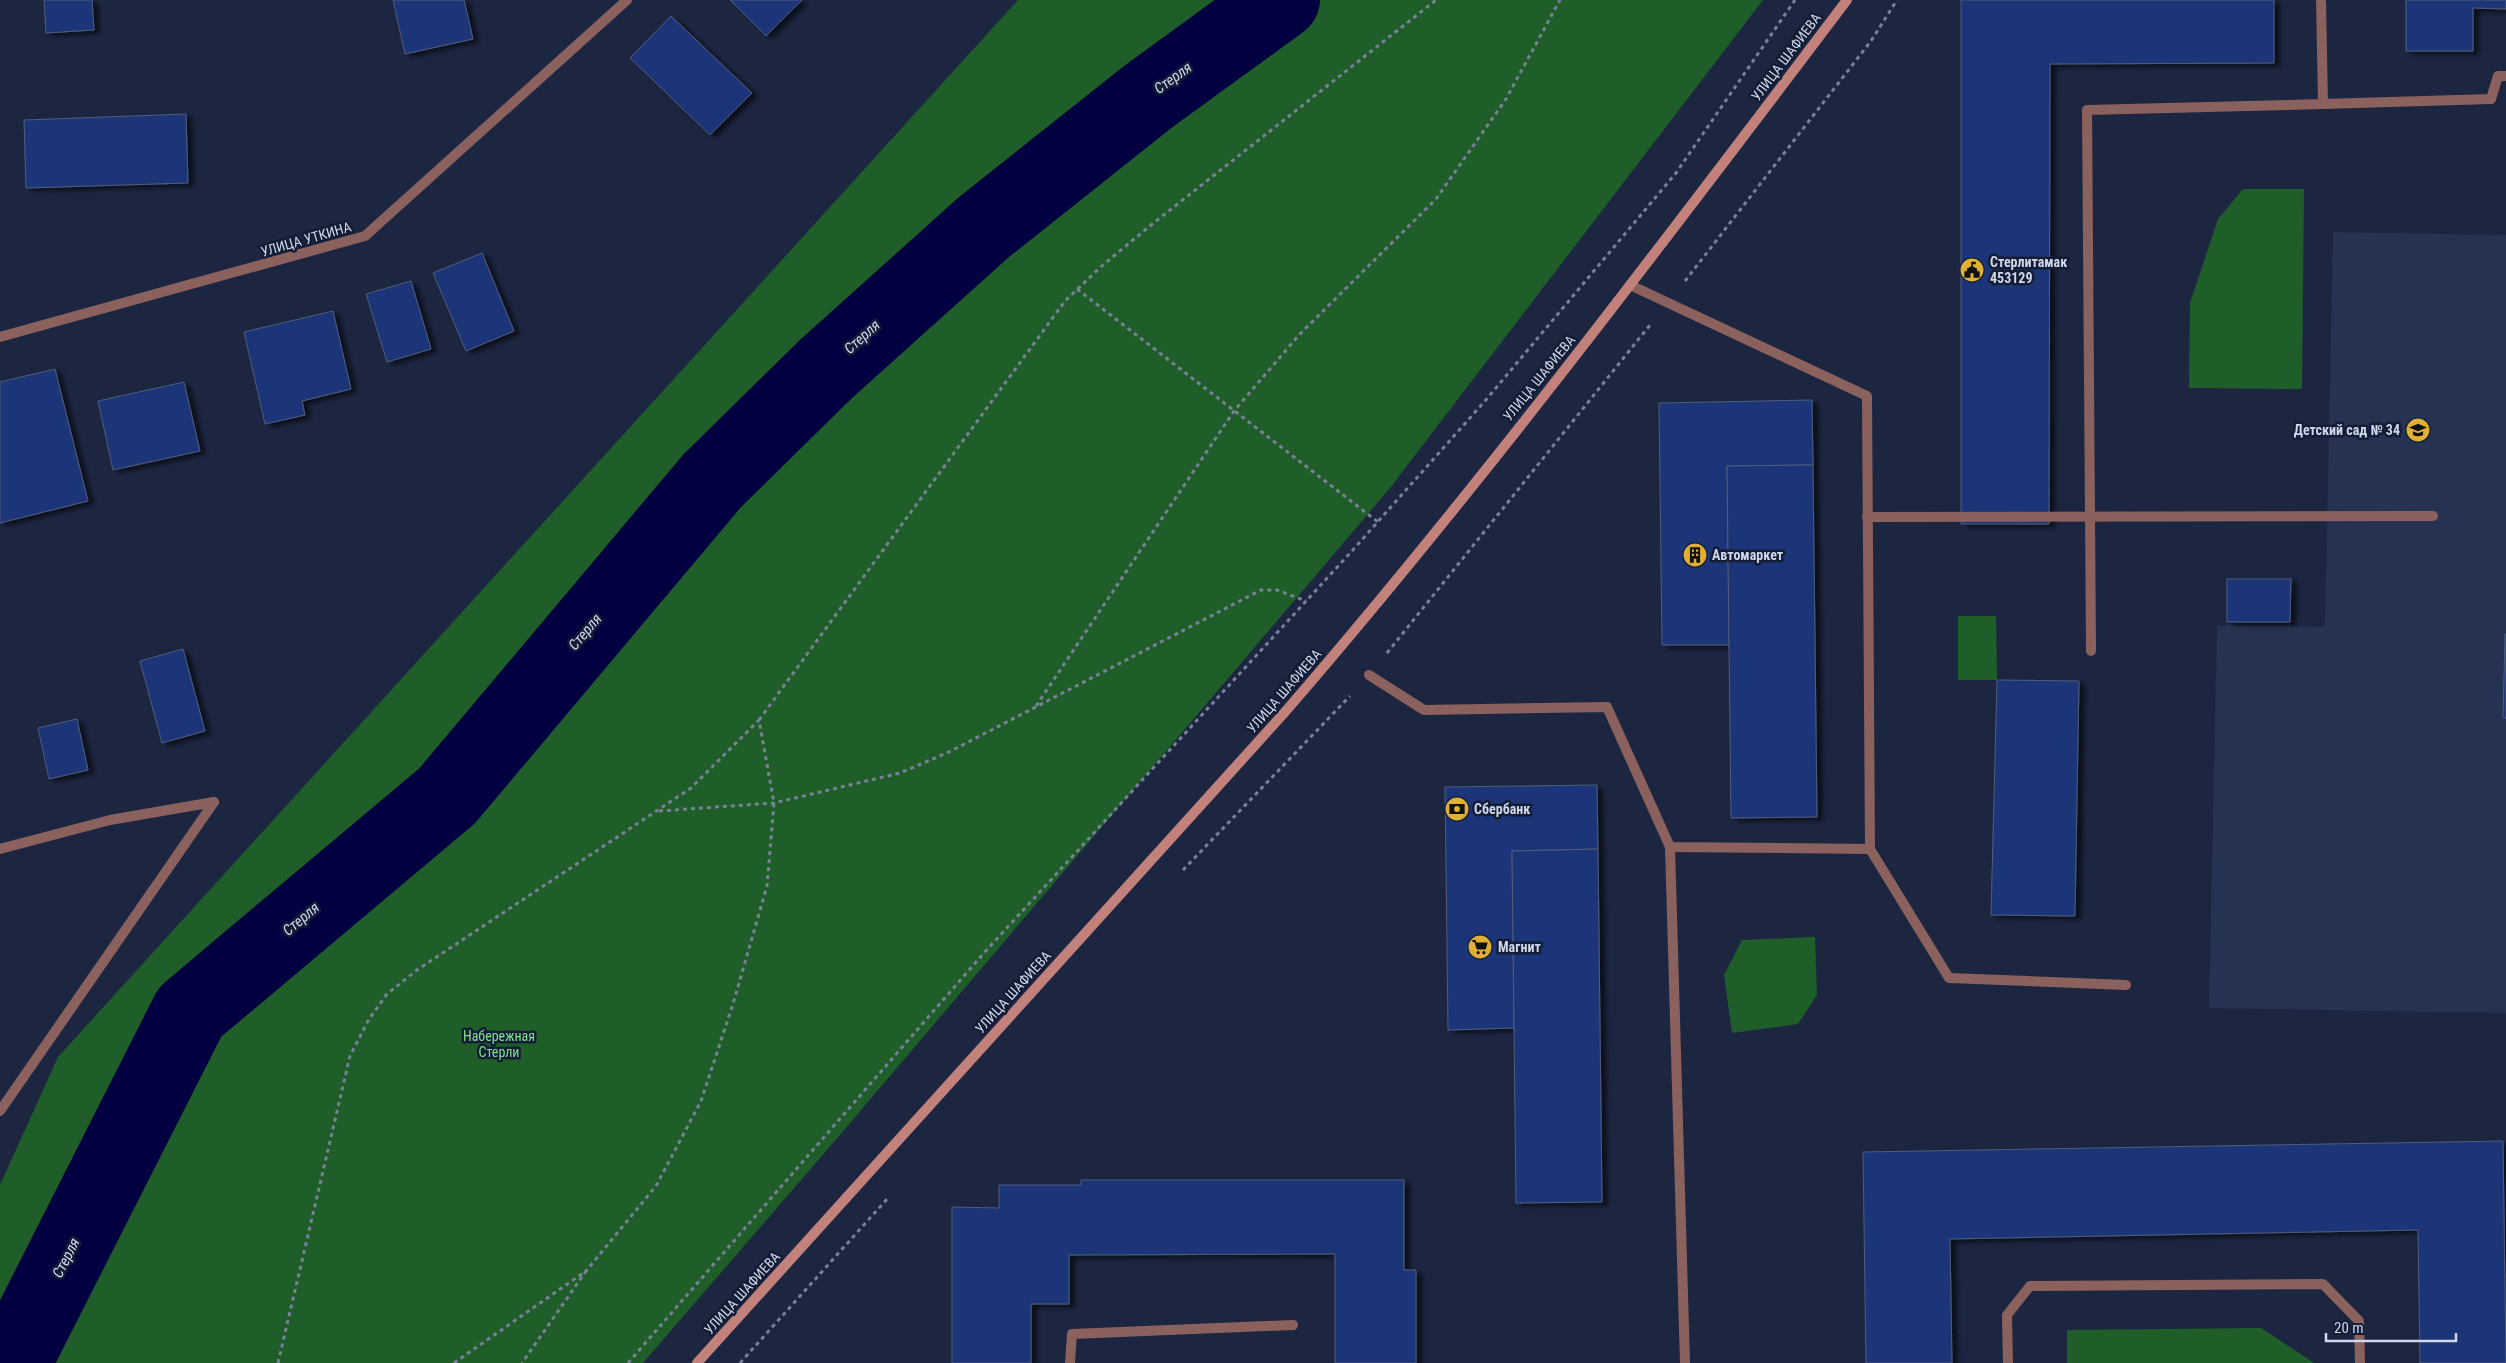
<svg xmlns="http://www.w3.org/2000/svg" width="2506" height="1363" viewBox="0 0 2506 1363" font-family="'Roboto Condensed',sans-serif">
  <style>
    .built { fill: #253251 }
    .green { fill: #1f5e29 }
    .lines { fill: none; stroke-linecap: round; stroke-linejoin: round }
    .river { stroke: #020040; stroke-width: 78 }
    .building { fill: #1d3479; stroke: #505d7b; filter: url(#shadow) }
    .path { stroke: #788197; stroke-width: 3; stroke-dasharray: 4 4; stroke-linecap: butt }
    .lane { stroke: #8a615d; stroke-width: 10 }
    .street { stroke: #8a615d; stroke-width: 10 }
    .secondary { stroke: #c2817a; stroke-width: 10 }
    .labels { text-anchor: middle; dominant-baseline: central; stroke-width: 5; stroke-linejoin: round; paint-order: stroke }
    .street-label { font-size: 14px; fill: #cfd7e8; stroke: #131d36 }
    .poi-label { font-size: 14px; font-weight: bold; fill: #cfd7e8; stroke: #131d36; text-anchor: start }
    .park-label { font-size: 14px; fill: #81e08a; stroke: #131d36 }
    .water-label { font-size: 15px; font-style: italic; fill: #cfd8ec; stroke: #131d36 }
  </style>
  <defs>
    <filter id="shadow"><feDropShadow dx="5.5" dy="3" stdDeviation="2.5" flood-color="#0009"/></filter>
  </defs>
  <rect width="100%" height="100%" fill="#1c2641"/>
  <polygon class="built" points="2333,232 2506,235 2506,1013 2209,1008 2217,625 2325,627"/>
  <g class="green">
    <polygon points="1018,0 1763,0 1390,488 839,1136 643,1363 0,1363 0,1185 58,1057"/>
    <polygon points="2243,189 2304,189 2302,389 2189,388 2190,303 2218,219"/>
    <polygon points="1958,616 1996,616 1997,680 1958,680"/>
    <polygon points="1815,937 1817,995 1798,1024 1732,1033 1724,975 1742,940"/>
    <polygon points="2261,1328 2314,1363 2067,1363 2067,1330"/>
  </g>
  <g class="lines">
    <polyline class="river" points="12,1363 190,1012 447,796 712,481 826,369 984,227 1149,96 1281,0"/>
  </g>
  <g class="building">
    <polygon points="44,0 92,0 94,30 46,33"/>
    <polygon points="393,0 464,0 473,39 405,54"/>
    <polygon points="730,0 802,0 766,36"/>
    <polygon points="1961,0 2274,0 2274,63 2050,64 2049,524 1961,524"/>
    <polygon points="2406,0 2506,0 2506,9 2473,8 2473,51 2406,51"/>
    <polygon points="671,16 752,93 710,135 630,58"/>
    <polygon points="186,114 188,183 26,188 24,120"/>
    <polygon points="482,253 514,331 466,351 433,273"/>
    <polygon points="411,281 431,349 387,362 366,294"/>
    <polygon points="333,311 351,389 302,401 305,415 265,424 244,332"/>
    <polygon points="55,369 88,501 0,523 0,382"/>
    <polygon points="184,382 200,451 113,470 98,401"/>
    <polygon points="1812,400 1813,465 1727,466 1729,645 1662,645 1659,403"/>
    <polygon points="1813,465 1817,817 1731,818 1727,466"/>
    <polygon points="2227,579 2291,579 2290,622 2227,622"/>
    <polygon points="2505,634 2506,634 2506,718 2503,718"/>
    <polygon points="183,649 205,731 162,743 140,661"/>
    <polygon points="1997,680 2079,681 2075,916 1991,915"/>
    <polygon points="77,719 88,770 49,779 38,728"/>
    <polygon points="1597,785 1598,849 1512,851 1514,1028 1448,1030 1445,787"/>
    <polygon points="1598,849 1602,1202 1516,1203 1512,851"/>
    <polygon points="2503,1141 2506,1363 2420,1363 2418,1230 1950,1239 1952,1363 1866,1363 1863,1152"/>
    <polygon points="1081,1180 1404,1180 1404,1270 1416,1270 1416,1363 1335,1363 1335,1254 1069,1255 1069,1304 1031,1304 1031,1363 952,1363 952,1207 999,1208 999,1185 1081,1185"/>
  </g>
  <g class="lines">
    <g class="path">
      <polyline points="1685,281 1871,41 1897,0"/>
      <polyline points="1077,289 1378,522"/>
      <polyline points="1387,653 1650,325"/>
      <polyline points="1036,706 1234,411 1299,335 1436,199 1506,99 1560,0"/>
      <polyline points="759,720 1065,301 1103,265 1151,225 1436,0"/>
      <polyline points="659,811 774,803 900,773 949,752 1261,590 1277,590 1306,601"/>
      <polyline points="1183,870 1350,696"/>
      <polyline points="278,1363 350,1056 369,1019 387,994 417,970 691,788 759,720 774,803 767,886 733,1004 701,1101 656,1186 586,1271"/>
      <polyline points="454,1363 586,1271 522,1363"/>
      <polyline points="628,1363 983,954 1351,552 1485,401 1676,173 1795,0"/>
      <polyline points="740,1363 888,1198"/>
    </g>
    <g class="lane">
      <polyline points="2323,104 2491,99 2498,76 2506,76"/>
      <polyline points="1867,517 2433,516"/>
      <polyline points="2091,651 2087,110 2323,104 2321,0"/>
      <polyline points="1369,675 1424,710 1607,707 1670,847 1870,849 1867,396 1630,285"/>
      <polyline points="1670,847 1685,1363"/>
      <polyline points="1870,849 1949,978 2126,985"/>
      <polyline points="0,1111 214,802"/>
      <polyline points="1070,1363 1072,1334 1293,1325"/>
      <polyline points="2008,1363 2007,1315 2030,1286 2323,1284 2359,1321 2360,1363"/>
    </g>
    <g class="street">
      <polyline points="0,337 365,236 627,0"/>
      <polyline points="0,849 110,820 214,802"/>
    </g>
    <path class="secondary" d="M697,1363L1285,712C1483,483 1665,240 1847,0"/>
  </g>
  <defs>
    <symbol id="civic-disc" viewBox="-11 -11 22 22"><circle r="9.5" fill="#e0b034" stroke="#131d36"/><path d="M-.6-6.5H3V-4.5H.6V-3L4-1V1h2V6H-6V1h2V-1L-.6-3ZM-1.2 2.5V6h2.4V2.5Z" fill="#111"/></symbol>
    <symbol id="school-disc" viewBox="-11 -11 22 22"><circle r="9.5" fill="#e0b034" stroke="#131d36"/><path d="M0-5L7-2L0 1L-7-2ZM-4 1L0 2.5L4 1V4Q0 6-4 4Z" fill="#111"/></symbol>
    <symbol id="building-disc" viewBox="-11 -11 22 22"><circle r="9.5" fill="#e0b034" stroke="#131d36"/><path d="M-4-6H4V6H1V3H-1V6H-4ZM-2.5-4.3h1.7v1.8h-1.7ZM.8-4.3h1.7v1.8H.8ZM-2.5-1h1.7V.8h-1.7ZM.8-1h1.7V.8H.8Z" fill="#111"/></symbol>
    <symbol id="bank-disc" viewBox="-11 -11 22 22"><circle r="9.5" fill="#e0b034" stroke="#131d36"/><path d="M-6-4H6V4H-6ZM0-2.3a2.3 2.3 0 1 0 0 4.6a2.3 2.3 0 1 0 0-4.6Z" fill="#111"/></symbol>
    <symbol id="supermarket-disc" viewBox="-11 -11 22 22"><circle r="9.5" fill="#e0b034" stroke="#131d36"/><path d="M-6-5.5h2.5l.6 2H6L4.5 2H-2.5L-4.4-4H-6ZM-1.5 3.2a1.3 1.3 0 1 0 .1 0ZM3 3.2a1.3 1.3 0 1 0 .1 0Z" fill="#111"/></symbol>
  </defs>
  <g fill-rule="evenodd">
    <use href="#civic-disc" x="1958" y="256" width="28" height="28"/>
    <use href="#school-disc" x="2404" y="416" width="28" height="28"/>
    <use href="#building-disc" x="1681" y="541" width="28" height="28"/>
    <use href="#bank-disc" x="1443" y="795" width="28" height="28"/>
    <use href="#supermarket-disc" x="1466" y="933" width="28" height="28"/>
  </g>
  <g class="labels">
    <g class="street-label">
      <text transform="translate(1786 57) rotate(-53)">УЛИЦА ШАФИЕВА</text>
      <text transform="translate(306 239) rotate(-16)">УЛИЦА УТКИНА</text>
      <text transform="translate(1539 378) rotate(-51)">УЛИЦА ШАФИЕВА</text>
      <text transform="translate(1284 691) rotate(-49)">УЛИЦА ШАФИЕВА</text>
      <text transform="translate(1013 992) rotate(-48)">УЛИЦА ШАФИЕВА</text>
      <text transform="translate(742 1293) rotate(-48)">УЛИЦА ШАФИЕВА</text>
    </g>
    <g class="poi-label">
      <text x="1990" y="262">Стерлитамак<tspan x="1990" dy="16">453129</tspan></text>
      <text x="2400" y="430" text-anchor="end">Детский сад № 34</text>
      <text x="1712" y="555">Автомаркет</text>
      <text x="1474" y="809">Сбербанк</text>
      <text x="1498" y="947">Магнит</text>
    </g>
    <g class="park-label">
      <text x="499" y="1036">Набережная<tspan x="499" dy="16">Стерли</tspan></text>
    </g>
    <g class="water-label">
      <text transform="translate(1173 78) rotate(-36)">Стерля</text>
      <text transform="translate(862 337) rotate(-42)">Стерля</text>
      <text transform="translate(585 632) rotate(-50)">Стерля</text>
      <text transform="translate(301 919) rotate(-40)">Стерля</text>
      <text transform="translate(66 1258) rotate(-63)">Стерля</text>
    </g>
  </g>
  <path d="M2326 1333v8h130v-8" fill="none" stroke="#cfd7e8" stroke-width="2.5"/>
  <text x="2334" y="1333" font-size="15" fill="#cfd7e8" stroke="#131d36" stroke-width="4" paint-order="stroke">20 m</text>
</svg>
